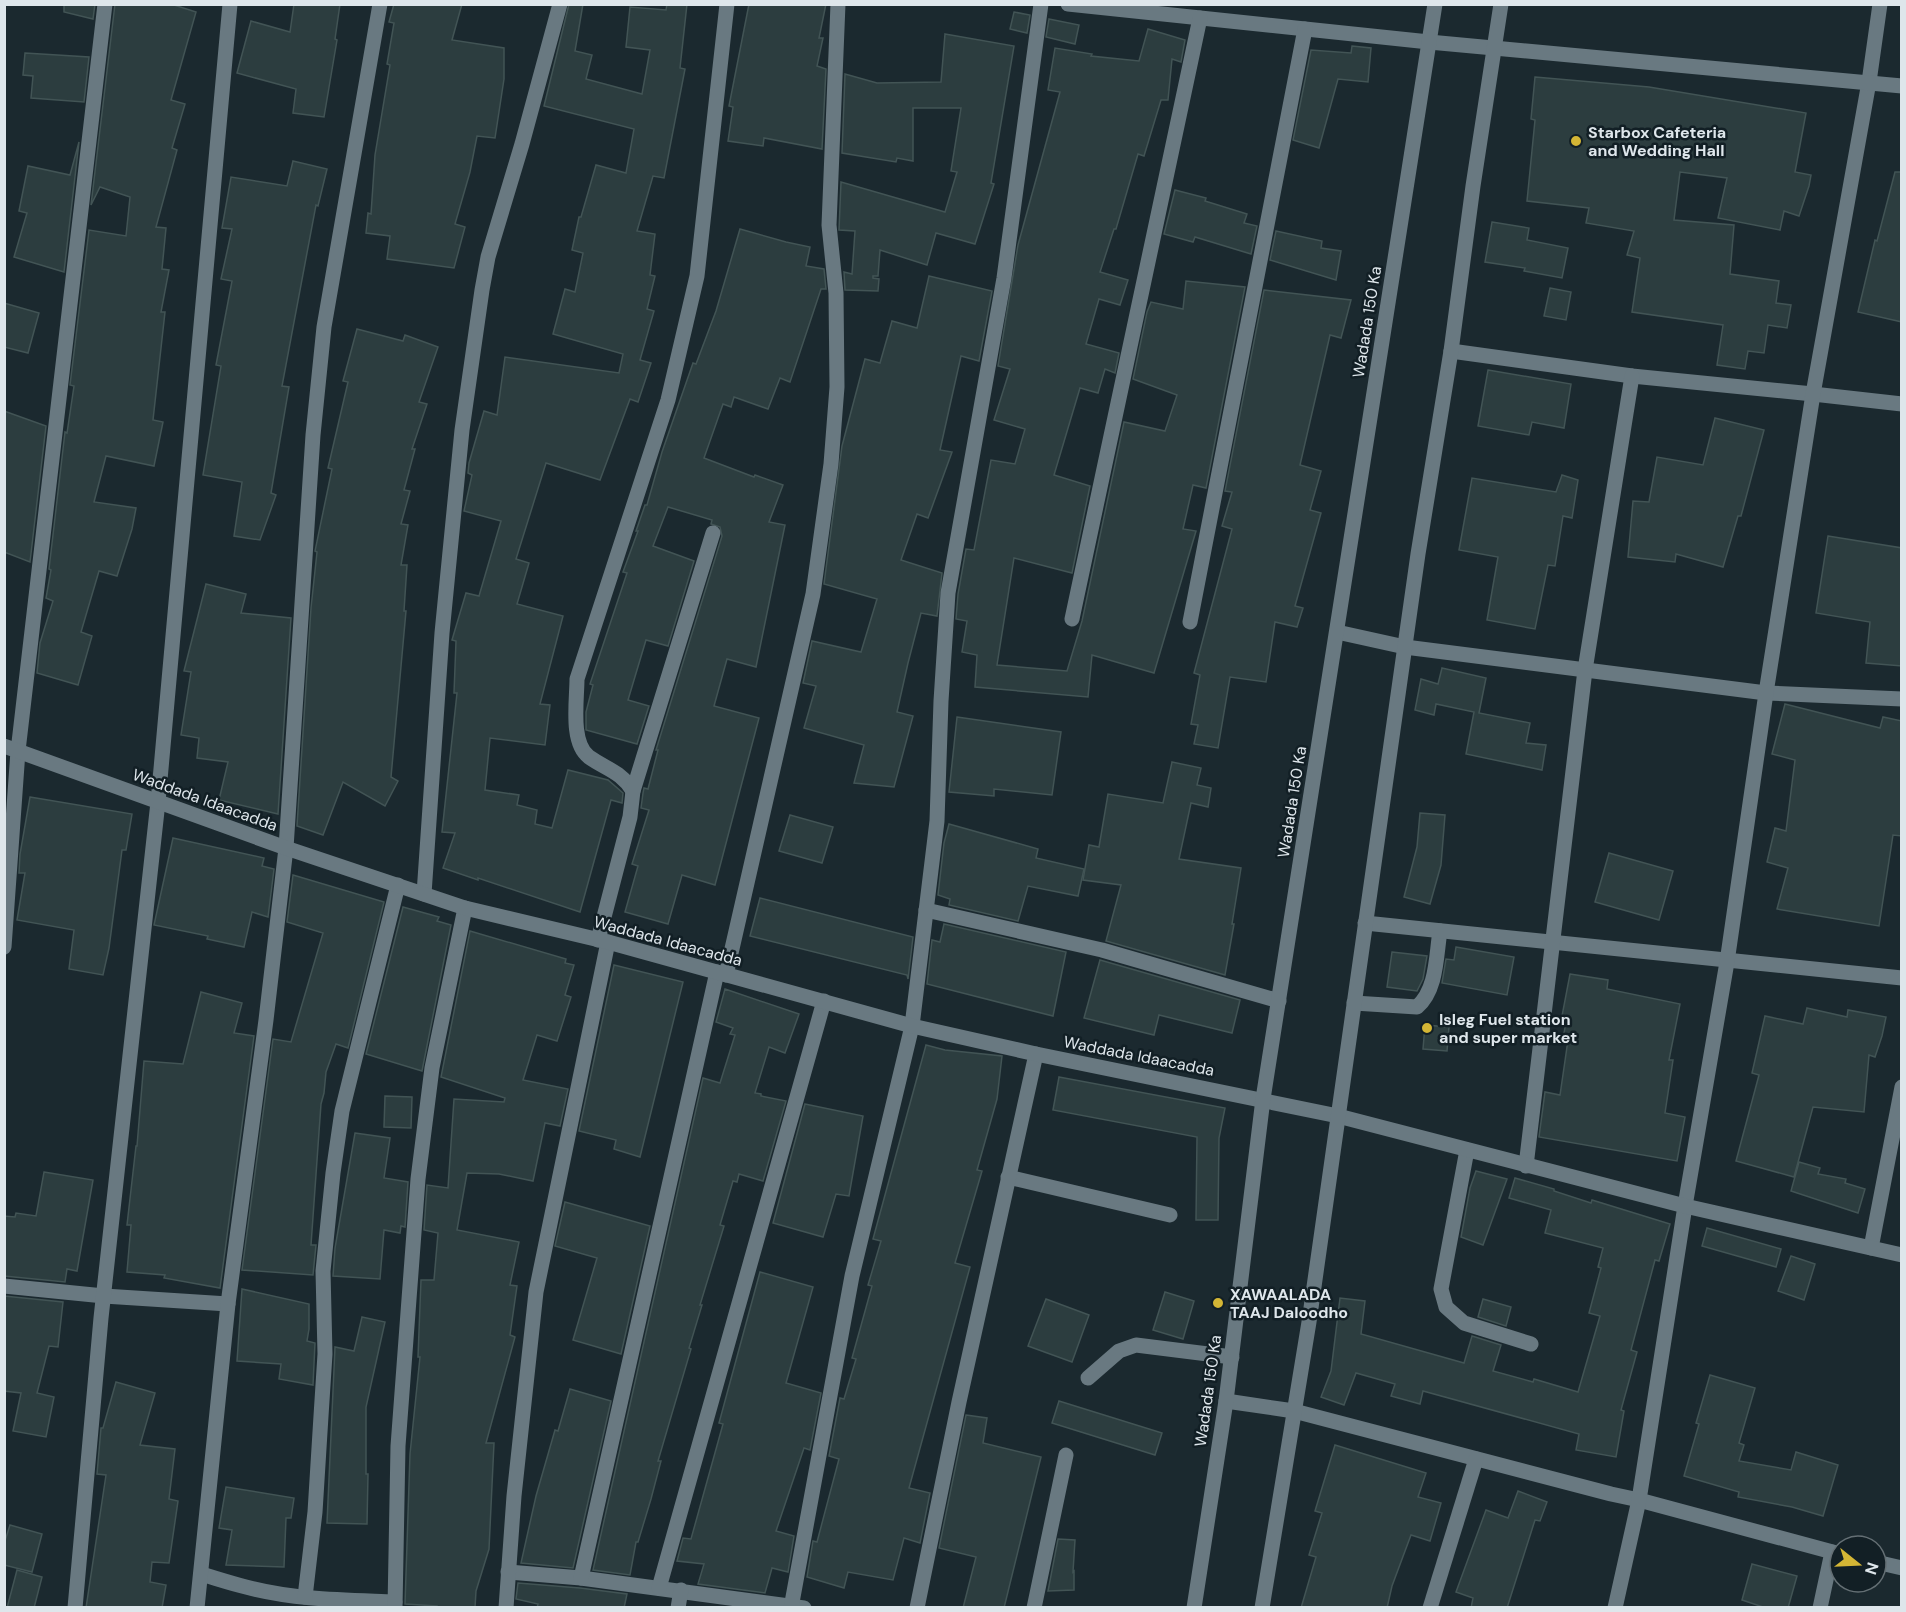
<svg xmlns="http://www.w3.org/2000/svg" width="1906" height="1612" viewBox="0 0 1906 1612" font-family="'DM Sans',sans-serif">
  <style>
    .building { fill: #2c3d3f; stroke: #425455; stroke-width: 1.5 }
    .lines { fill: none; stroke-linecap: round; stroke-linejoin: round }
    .service { stroke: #697981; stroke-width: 15 }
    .minor { stroke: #697981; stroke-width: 15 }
    .tertiary { stroke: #697981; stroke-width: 15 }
    .poi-dot { fill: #d4b635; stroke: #121f25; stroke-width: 2 }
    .labels { text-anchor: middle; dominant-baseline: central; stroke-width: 5; stroke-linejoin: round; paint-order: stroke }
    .poi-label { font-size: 16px; font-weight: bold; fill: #dee6eb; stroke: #121f25; text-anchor: start }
    .street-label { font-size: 16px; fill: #dee6eb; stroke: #121f25 }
  </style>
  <rect width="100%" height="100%" fill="#1b292f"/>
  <g class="building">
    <polygon points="64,4 95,4 93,19 64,12"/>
    <polygon points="115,4 171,4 196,12 171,100 185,104 172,148 177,150 156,227 166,228 162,269 169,270 161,312 165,312 153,420 163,422 154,466 106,456 94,502 136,508 132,529 117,576 99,571 81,632 92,636 78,685 37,673 40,643 53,601 46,598 51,570 49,569 65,432 67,433 74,386 70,385 89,230 126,236 130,197 100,187 91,205"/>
    <polygon points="294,4 340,4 335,39 337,40 324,117 293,113 296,89 237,73 251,21 290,32"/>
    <polygon points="394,4 462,4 452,40 504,48 504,79 495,138 477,136 470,172 455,224 465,227 454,268 387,259 390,236 366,233 368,213 371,214 375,155 390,65 387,64 394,23 389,22"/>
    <polygon points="569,4 583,4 575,51 592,55 586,79 642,94 650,50 626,47 630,7 666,10 667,4 687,4 680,68 685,69 664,178 653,176 637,231 655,234 650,275 655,276 647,309 654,311 640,360 651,363 638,402 630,399 600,480 546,463 516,559 529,563 517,604 563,616 540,704 550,705 545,745 490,738 485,790 519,795 517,805 537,810 535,824 552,828 568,770 608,780 623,793 622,803 611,800 580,912 478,878 478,880 443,868 455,833 442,832 457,693 454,693 456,641 452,640 466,593 479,596 501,521 464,511 472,475 468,473 469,463 484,411 497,415 505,357 619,373 623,354 553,334 565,289 575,292 583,253 572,250 579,217 581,217 596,165 626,173 634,129 544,106"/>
    <polygon points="749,4 826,4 819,38 823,38 817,66 826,69 822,149 764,138 763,146 728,141 733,107 729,106"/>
    <polygon points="1014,12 1030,15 1027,33 1010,29"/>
    <polygon points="1049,19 1079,25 1075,44 1046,37"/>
    <polygon points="1148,29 1185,40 1181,62 1172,59 1168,100 1161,100 1144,156 1138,154 1116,229 1114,229 1100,272 1128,280 1120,305 1099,299 1086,344 1119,353 1115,373 1105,369 1098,393 1080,388 1054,475 1090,486 1072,573 1014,558 997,665 1067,671 1082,621 1124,422 1165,431 1177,395 1133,379 1147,312 1151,302 1183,309 1186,281 1245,287 1206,488 1193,485 1183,529 1196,531 1154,673 1092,655 1088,697 975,687 977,655 962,652 967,621 956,619 958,594 966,549 974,550 991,460 1015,464 1025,429 994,420 1010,369 998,366 1018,245 1060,92 1048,90 1055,48 1092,54 1091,56 1139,61"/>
    <polygon points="945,34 1014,46 991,183 994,184 975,244 936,233 927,265 880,250 878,276 873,276 873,278 879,279 878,291 845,290 844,272 852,274 855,231 839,230 841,182 945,212 957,172 951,171 961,108 913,108 913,161 897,158 896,162 842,153 845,74 877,83 941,82"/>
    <polygon points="1352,46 1371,48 1368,82 1338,79 1319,148 1293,140 1311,50 1351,53"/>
    <polygon points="25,53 89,57 84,102 31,98 33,76 23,75"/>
    <polygon points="1535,77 1649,87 1806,113 1795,172 1811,175 1809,186 1799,216 1784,211 1780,230 1718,218 1727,178 1680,172 1674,220 1734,225 1730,274 1779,281 1776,303 1791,305 1787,328 1768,325 1764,353 1748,351 1745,369 1717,365 1723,325 1632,312 1640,258 1627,255 1634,231 1586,223 1589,208 1527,201 1535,120 1531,119"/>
    <polygon points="79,142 64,272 14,257 27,213 19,211 28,166 70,175"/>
    <polygon points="293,161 327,169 318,206 316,205 282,386 289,387 271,493 276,495 260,540 234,536 242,482 203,475 221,366 216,365 232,281 221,279 232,229 222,228 231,177 287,186"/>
    <polygon points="1895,172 1902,172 1902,322 1858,312 1875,240 1877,241"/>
    <polygon points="1175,190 1206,198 1205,201 1247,214 1244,223 1257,226 1251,254 1195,237 1193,242 1164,234"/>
    <polygon points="1492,222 1529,228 1527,240 1568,248 1562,278 1524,271 1525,268 1485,262"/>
    <polygon points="740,229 786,242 810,247 806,266 824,269 826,289 821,289 790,382 780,378 768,409 734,397 731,407 723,404 704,458 754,477 755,475 783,485 769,522 785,525 756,667 727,659 714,706 759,718 715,885 682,875 668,924 625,912 638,866 632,864 649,810 641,808 643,793 644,788 648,789 658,750 656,750 722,536 720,527 711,524 712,520 668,507 653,546 694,561 668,646 646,640 628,700 649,706 637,744 586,730 586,712 593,685 590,684 627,573 623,572 638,531 636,531 645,505 647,505 662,452 693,363 696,364 716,311"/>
    <polygon points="1276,231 1322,241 1321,248 1341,251 1336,280 1270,260"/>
    <polygon points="929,276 992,291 979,361 961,356 940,450 952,452 928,518 917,514 901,560 942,573 937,616 921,613 908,663 897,712 913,716 894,787 854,783 864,745 804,728 816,686 803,683 812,641 861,652 877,599 824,584 842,446 865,359 880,363 892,321 917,328"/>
    <polygon points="1550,288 1571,292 1566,320 1544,316"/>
    <polygon points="1264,290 1351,300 1341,338 1330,335 1300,465 1321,471 1310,510 1321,513 1295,606 1303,608 1297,627 1275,622 1266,682 1230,677 1218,748 1194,744 1198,725 1191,724 1200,675 1194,673 1232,529 1222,526 1232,492 1225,491"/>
    <polygon points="4,303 39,313 28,353 4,347"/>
    <polygon points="357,329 403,341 405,335 438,347 419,402 427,404 412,449 415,449 404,490 410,491 401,524 408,525 401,565 407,565 404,611 406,611 391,777 398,781 385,806 343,782 323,835 297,826 311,608 317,552 315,551 332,469 328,468 348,382 343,381"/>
    <polygon points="1488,370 1571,384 1564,428 1532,422 1529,435 1478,426"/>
    <polygon points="4,411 46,426 30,562 4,552"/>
    <polygon points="1715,418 1764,430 1741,516 1738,516 1723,567 1676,554 1675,562 1628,557 1633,501 1649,502 1657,457 1703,465"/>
    <polygon points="1562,475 1578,480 1572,518 1563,516 1555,566 1548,565 1535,629 1487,620 1498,557 1459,550 1472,478 1556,492"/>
    <polygon points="1828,536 1902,548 1902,666 1866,663 1870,622 1816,613"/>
    <polygon points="206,584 246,594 241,613 291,618 278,814 219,800 228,762 197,758 199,738 181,735 191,672 184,671"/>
    <polygon points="1442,668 1486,678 1479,713 1530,723 1526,743 1546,745 1542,770 1466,754 1474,712 1436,704 1434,715 1415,710 1421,679 1438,684"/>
    <polygon points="1785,704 1880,728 1883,717 1902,721 1902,836 1893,835 1879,926 1777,909 1788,868 1767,862 1775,828 1786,831 1795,760 1772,754"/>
    <polygon points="957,717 1061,732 1052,795 994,789 994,796 949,792"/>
    <polygon points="1172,762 1201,768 1197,785 1211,788 1208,807 1191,803 1179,859 1241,868 1232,924 1234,924 1225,975 1106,941 1121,885 1083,880 1089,845 1099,847 1108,794 1163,803"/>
    <polygon points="30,797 132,814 126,850 122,850 109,948 103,975 69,969 74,930 17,920 25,873 19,873 20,854"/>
    <polygon points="1420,813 1445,815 1441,865 1430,904 1404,897 1417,847"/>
    <polygon points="790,815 833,827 822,863 779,851"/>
    <polygon points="949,824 1038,849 1036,858 1084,869 1078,896 1028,886 1018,921 949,905 950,899 938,895 944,843"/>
    <polygon points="173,838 264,858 262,866 274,869 268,917 252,912 244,947 207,939 208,936 154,925"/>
    <polygon points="1609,853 1673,871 1659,920 1595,902"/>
    <polygon points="293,875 384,902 348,1048 336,1044 326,1072 324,1093 321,1104 311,1245 316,1245 313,1275 242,1270 273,1039 291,1042 323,933 287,922"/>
    <polygon points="760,898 913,937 908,979 907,975 750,936"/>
    <polygon points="403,907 439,917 437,921 451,925 422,1071 366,1054"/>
    <polygon points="944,924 1066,952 1053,1016 927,984 932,940 940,942"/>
    <polygon points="470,931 566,959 565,963 574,965 565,995 571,997 557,1041 537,1035 523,1080 568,1089 560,1126 545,1123 533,1181 499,1174 467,1173 457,1230 519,1242 510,1285 517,1286 510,1335 515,1337 486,1443 494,1443 489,1549 476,1591 475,1608 437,1608 437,1606 405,1604 410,1454 420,1357 418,1357 421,1280 434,1280 438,1233 424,1230 427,1185 448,1188 454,1099 504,1102 505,1098 441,1077"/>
    <polygon points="1456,947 1514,957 1507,995 1442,983 1446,959 1454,960"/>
    <polygon points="1392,952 1427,956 1423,979 1417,991 1387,987"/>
    <polygon points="1100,960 1240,1000 1232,1033 1159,1015 1154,1035 1084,1018"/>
    <polygon points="614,965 683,982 640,1157 614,1149 616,1140 579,1131"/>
    <polygon points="1570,974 1608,980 1607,989 1680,1004 1669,1060 1673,1060 1665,1113 1685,1117 1677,1161 1539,1137 1545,1092 1560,1095 1568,1040 1563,1039 1567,1016 1562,1016"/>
    <polygon points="725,989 799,1014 785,1053 769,1047 755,1093 761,1094 761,1096 786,1101 763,1181 739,1174 737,1182 733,1181 720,1225 724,1226 700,1305 702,1305 689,1348 691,1349 658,1461 661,1461 651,1499 638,1542 636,1542 630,1575 593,1570 703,1078 720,1083 735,1035 730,1034 733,1028 716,1022"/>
    <polygon points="201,992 242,1003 234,1033 254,1036 220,1288 164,1278 165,1275 127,1272 131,1225 127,1225 136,1146 137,1146 144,1061 183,1064"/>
    <polygon points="1807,1008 1847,1017 1848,1010 1886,1017 1882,1036 1875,1057 1869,1055 1864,1112 1813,1107 1794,1177 1736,1161 1759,1075 1752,1073 1765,1016 1803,1024"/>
    <polygon points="1425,1025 1449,1027 1447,1051 1423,1049"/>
    <polygon points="926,1045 945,1050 1002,1056 997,1099 977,1170 982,1171 955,1263 970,1267 909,1488 930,1493 920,1543 904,1538 893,1580 848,1572 844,1588 807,1577 813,1541 817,1542 839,1459 829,1456 840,1398 844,1399 856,1359 852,1358 872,1286 868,1285 881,1241 873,1239"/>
    <polygon points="1059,1077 1225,1108 1219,1138 1218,1220 1196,1220 1197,1137 1053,1110"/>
    <polygon points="385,1096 412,1097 411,1128 384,1127"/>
    <polygon points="805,1104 863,1116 849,1196 836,1194 823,1237 773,1223"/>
    <polygon points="355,1133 390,1138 384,1178 408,1182 405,1227 401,1226 400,1233 384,1230 380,1279 333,1276 335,1248"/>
    <polygon points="1799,1162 1820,1168 1818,1174 1846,1179 1845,1183 1865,1189 1858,1213 1791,1191"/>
    <polygon points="1476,1171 1507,1179 1483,1245 1461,1237 1470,1188"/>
    <polygon points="44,1172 93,1180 77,1271 67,1269 65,1282 4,1276 4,1216 15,1217 16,1213 36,1216"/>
    <polygon points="1515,1178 1554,1189 1554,1191 1591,1203 1592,1200 1670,1224 1659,1261 1655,1260 1631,1350 1637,1352 1621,1410 1624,1411 1616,1457 1576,1450 1579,1434 1423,1391 1420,1404 1391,1396 1395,1384 1356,1373 1344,1405 1321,1397 1331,1371 1340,1298 1365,1301 1361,1334 1464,1363 1472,1336 1501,1345 1493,1371 1533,1382 1534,1379 1578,1392 1600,1316 1589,1313 1601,1268 1598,1267 1603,1248 1545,1233 1551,1210 1509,1198"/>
    <polygon points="565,1202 650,1226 621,1354 573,1340 597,1258 555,1246"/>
    <polygon points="1707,1228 1781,1249 1776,1267 1702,1246"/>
    <polygon points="1791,1256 1815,1264 1804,1300 1778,1291"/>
    <polygon points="760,1272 813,1287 786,1383 821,1393 810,1450 804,1448 776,1531 794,1536 788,1572 772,1568 765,1593 698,1584 704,1564 677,1561 683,1538 691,1539 723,1424 719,1423"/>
    <polygon points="242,1289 309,1304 309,1329 307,1341 315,1343 313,1385 279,1379 281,1364 237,1361"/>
    <polygon points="1165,1292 1194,1301 1183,1339 1153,1330"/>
    <polygon points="4,1296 63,1302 58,1347 49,1346 37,1393 54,1397 46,1437 13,1431 21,1393 4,1391"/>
    <polygon points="1046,1299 1089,1315 1072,1362 1028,1346"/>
    <polygon points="1483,1299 1511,1307 1506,1326 1478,1317"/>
    <polygon points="362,1317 385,1322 366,1407 366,1474 368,1474 367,1524 327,1523 335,1347 354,1351"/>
    <polygon points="1710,1375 1755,1388 1739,1443 1744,1445 1739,1461 1791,1470 1796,1452 1838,1465 1823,1516 1792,1507 1738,1497 1739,1492 1684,1476 1699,1424 1696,1423"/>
    <polygon points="116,1382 155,1393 140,1445 175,1449 169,1499 178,1501 169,1563 152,1562 150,1582 166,1585 162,1608 86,1608 106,1475 97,1474 101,1428 103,1428"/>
    <polygon points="570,1389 611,1401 573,1568 521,1563 536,1496 555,1430 558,1431"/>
    <polygon points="1059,1401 1162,1433 1155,1455 1052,1423"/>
    <polygon points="966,1415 987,1418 983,1443 1041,1457 1004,1608 963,1608 976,1557 939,1548"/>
    <polygon points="1335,1445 1426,1473 1418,1497 1441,1503 1430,1541 1411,1535 1392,1586 1387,1608 1301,1608 1316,1557 1309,1555 1322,1513 1315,1511"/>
    <polygon points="226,1487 294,1498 291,1518 286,1518 284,1567 226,1565 232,1530 219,1528"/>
    <polygon points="1518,1491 1547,1502 1540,1521 1535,1520 1507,1608 1471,1608 1473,1598 1456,1592 1486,1510 1508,1518"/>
    <polygon points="10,1525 42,1534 32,1572 4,1565 4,1544"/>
    <polygon points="1058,1539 1075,1540 1073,1572 1074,1571 1074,1590 1048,1591"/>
    <polygon points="1752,1564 1797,1576 1788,1608 1766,1608 1742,1600"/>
    <polygon points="17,1570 42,1577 34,1608 7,1608"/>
    <polygon points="518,1583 580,1588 627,1594 624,1608 537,1608 538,1604 516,1599"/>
  </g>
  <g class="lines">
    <g class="service">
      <path d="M1354,1003L1417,1007C1437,990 1436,956 1440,931"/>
      <polyline points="1467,1150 1441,1289 1446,1307 1464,1323 1531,1344"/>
      <polyline points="1008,1177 1170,1215"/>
      <polyline points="1088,1378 1119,1351 1136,1345 1232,1357"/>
    </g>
    <g class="minor">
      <polyline points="1068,4 1429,42"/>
      <polyline points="1451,351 1632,376 1813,394 1902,404"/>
      <polyline points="1072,619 1200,18"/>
      <polyline points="1190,622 1305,29"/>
      <polyline points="1337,632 1405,647 1766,693 1902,699"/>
      <path d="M633,791C622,772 606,769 589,757C570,743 577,700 577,679L668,400L697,276L727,4"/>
      <polyline points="424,894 442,633 462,430 482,290 488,257 522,144 560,4"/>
      <polyline points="926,910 1102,950 1279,1001"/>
      <polyline points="1365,923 1902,978"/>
      <polyline points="598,940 630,817 633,791 713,533"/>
      <polyline points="4,947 18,751 105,4"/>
      <polyline points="726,975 813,594 831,464 837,387 836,293 829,225 838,4"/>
      <polyline points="1526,1166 1585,670 1632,376"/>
      <polyline points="1871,1248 1902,1087"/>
      <polyline points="4,1286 104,1296 228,1304"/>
      <polyline points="1226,1401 1294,1411 1611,1494 1639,1500 1840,1554"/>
      <polyline points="1876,1562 1902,1568"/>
      <polyline points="508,1572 581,1578 804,1608"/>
      <path d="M201,1574C215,1578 230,1583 246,1587C294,1600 346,1600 395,1602"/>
      <polyline points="581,1578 717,972"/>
      <polyline points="659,1588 824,1001"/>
      <polyline points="305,1597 315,1512 321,1416 325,1354 323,1271 333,1173 342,1111 398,885"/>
      <polyline points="75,1608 101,1318 158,802 230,4"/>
      <polyline points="197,1608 228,1304 266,1020 286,848 313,435 324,327 380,4"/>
      <polyline points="395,1608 398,1446 418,1179 432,1068 465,908"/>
      <polyline points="506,1608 514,1496 536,1292 608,942"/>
      <polyline points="678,1608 681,1590"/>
      <polyline points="791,1608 852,1276 912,1026 937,821 941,701 948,593 1004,278 1041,4"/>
      <polyline points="917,1608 959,1402 1036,1054"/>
      <polyline points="1034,1608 1066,1455"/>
      <polyline points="1430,1608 1476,1459"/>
      <polyline points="1615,1608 1639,1500 1685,1206 1727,962 1766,693 1813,394 1869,82 1880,4"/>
      <polyline points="1820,1608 1832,1552"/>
    </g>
    <g class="tertiary">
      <polyline points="1429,42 1902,86"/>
      <polyline points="4,746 286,848 465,908 608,942 912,1026 1036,1054 1338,1116 1685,1206 1902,1255"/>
      <polyline points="1194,1608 1226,1401 1263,1099 1435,4"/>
      <polyline points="1262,1608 1309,1322 1418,554 1451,351 1473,186 1501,4"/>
    </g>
  </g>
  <g class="poi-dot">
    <circle cx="1576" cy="141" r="6"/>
    <circle cx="1427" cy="1028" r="6"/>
    <circle cx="1218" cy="1303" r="6"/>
  </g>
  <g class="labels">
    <g class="poi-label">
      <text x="1588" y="132">Starbox Cafeteria<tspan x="1588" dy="18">and Wedding Hall</tspan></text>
      <text x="1439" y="1019">Isleg Fuel station<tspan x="1439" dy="18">and super market</tspan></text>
      <text x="1230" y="1294">XAWAALADA<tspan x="1230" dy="18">TAAJ Daloodho</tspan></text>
    </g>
    <g class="street-label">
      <text transform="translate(1367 322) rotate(-81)">Wadada 150 Ka</text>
      <text transform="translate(205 800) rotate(20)">Waddada Idaacadda</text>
      <text transform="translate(1292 802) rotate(-81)">Wadada 150 Ka</text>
      <text transform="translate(668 941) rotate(15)">Waddada Idaacadda</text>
      <text transform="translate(1139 1056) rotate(11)">Waddada Idaacadda</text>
      <text transform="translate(1208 1391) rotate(-82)">Wadada 150 Ka</text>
    </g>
  </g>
  <rect width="1906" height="1612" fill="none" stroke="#dee6eb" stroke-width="12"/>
  <g transform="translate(1858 1564) rotate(108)"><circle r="28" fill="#121f25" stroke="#646f74" stroke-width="1.5"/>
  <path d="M0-4.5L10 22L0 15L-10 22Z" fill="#d4b635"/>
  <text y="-9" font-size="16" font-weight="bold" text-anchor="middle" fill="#dee6eb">N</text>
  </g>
</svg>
